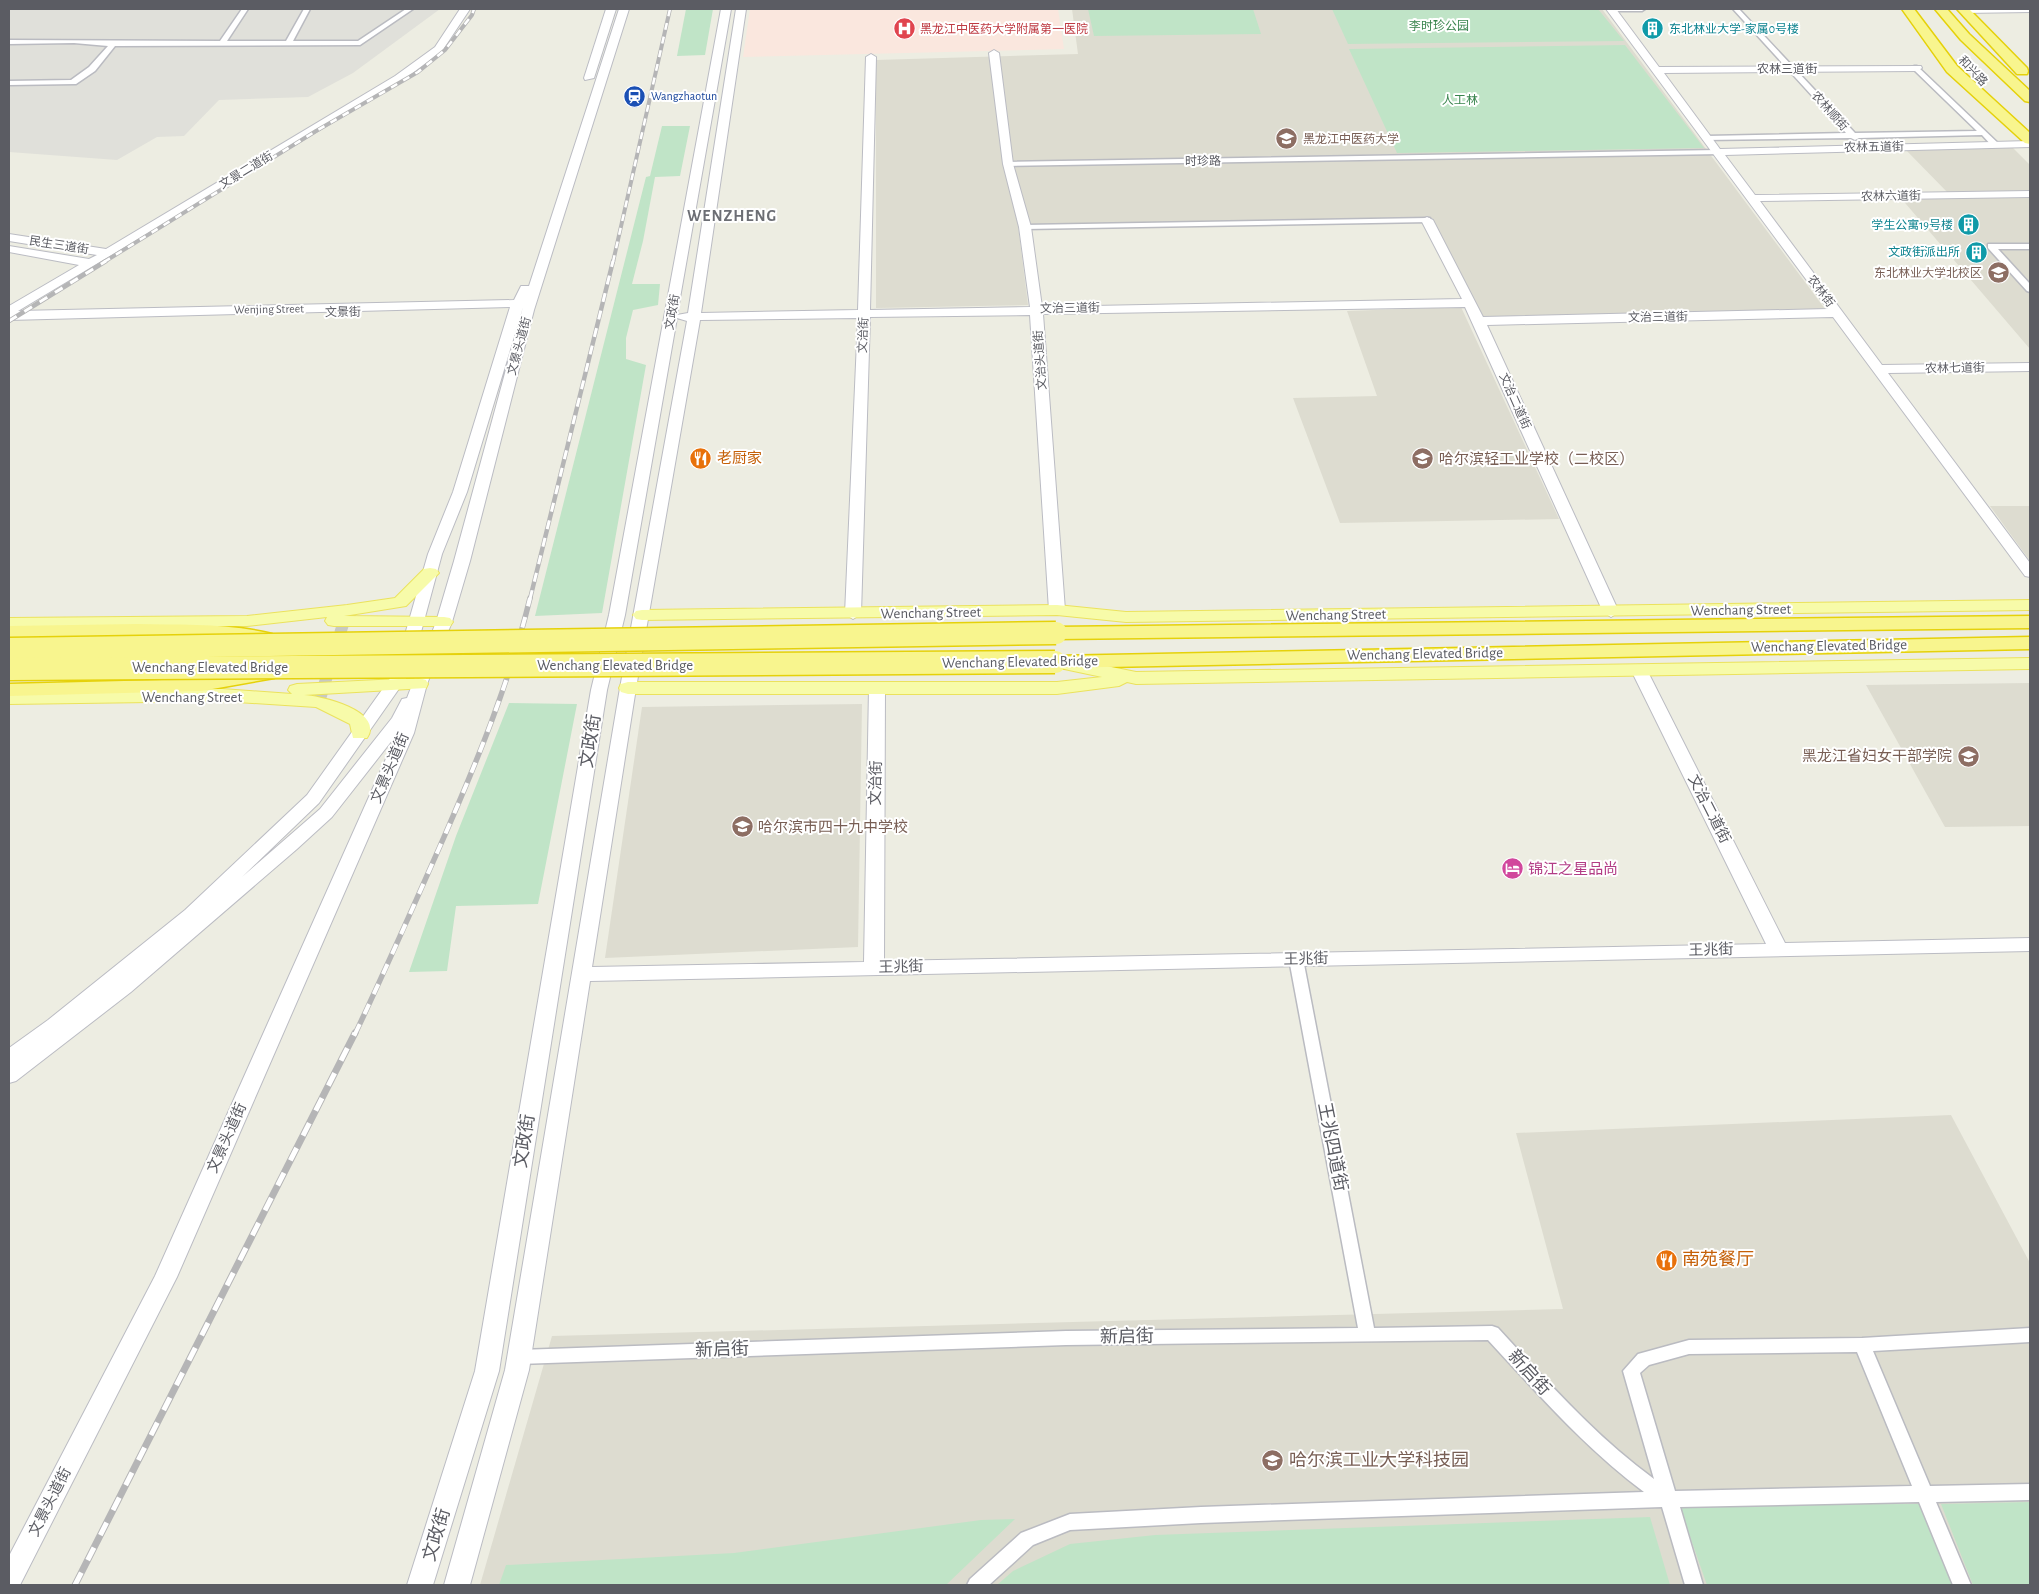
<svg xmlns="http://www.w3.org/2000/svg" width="2039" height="1594" viewBox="0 0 2039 1594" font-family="'Alegreya Sans','Noto Sans SC',sans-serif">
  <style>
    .industrial { fill: #e0e0da }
    .education { fill: #dddcd0 }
    .medical { fill: #fae7de }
    .green { fill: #c0e4c7 }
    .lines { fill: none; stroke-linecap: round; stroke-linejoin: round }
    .street-tunnel { stroke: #c8c9c2; stroke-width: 12; stroke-dasharray: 12 6; stroke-linecap: butt }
    .street-casing { stroke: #babbc1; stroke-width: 3 }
    .secondary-casing { stroke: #bbbcc3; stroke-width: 2 }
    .primary-casing { stroke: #ebe25d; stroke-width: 2 }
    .highway-casing { stroke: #e5d10a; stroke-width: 3 }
    .street { fill: #fff; fill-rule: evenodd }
    .secondary { fill: #fff; fill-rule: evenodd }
    .primary { fill: #f7fba9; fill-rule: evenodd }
    .highway { fill: #f8f58e; fill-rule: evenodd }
    .rail-far3-casing { stroke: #b5b5b6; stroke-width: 4 }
    .rail-far2-casing { stroke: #b5b5b6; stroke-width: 4.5 }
    .rail-far1-casing { stroke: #b5b5b6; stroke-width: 5.5 }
    .rail-casing { stroke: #b5b5b6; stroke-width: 7 }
    .rail-far3 { stroke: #fff; stroke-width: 2.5; stroke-dasharray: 7; stroke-linecap: butt }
    .rail-far2 { stroke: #fff; stroke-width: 3; stroke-dasharray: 9; stroke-linecap: butt }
    .rail-far1 { stroke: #fff; stroke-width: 4; stroke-dasharray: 11; stroke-linecap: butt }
    .rail { stroke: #fff; stroke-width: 5; stroke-dasharray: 14; stroke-linecap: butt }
    .highway-bridge-casing { stroke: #e5d10a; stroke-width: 25; stroke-linecap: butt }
    .highway-bridge { stroke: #f8f58e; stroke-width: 22 }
    .labels { text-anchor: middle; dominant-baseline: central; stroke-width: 4; stroke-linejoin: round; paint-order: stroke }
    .far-park-label { font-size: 12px; fill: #39844d; stroke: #fff }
    .far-health-label { font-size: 12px; fill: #be3a42; stroke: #fff; text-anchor: start }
    .far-culture-label { font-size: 12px; fill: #0d838f; stroke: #fff; text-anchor: end }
    .far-street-label { font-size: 12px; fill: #5b5c63; stroke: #fff }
    .far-transit-label { font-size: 12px; fill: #164399; stroke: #fff; text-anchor: start }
    .far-education-label { font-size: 12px; fill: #785e54; stroke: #fff; text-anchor: start }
    .food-label { font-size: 15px; fill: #c56008; stroke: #fff; text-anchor: start }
    .education-label { font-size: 15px; fill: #785e54; stroke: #fff; text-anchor: start }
    .street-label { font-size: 15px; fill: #5b5c63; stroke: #fff }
    .hotel-label { font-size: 15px; fill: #b23c85; stroke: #fff; text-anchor: start }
    .far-district-label { font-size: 16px; font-weight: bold; letter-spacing: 1px; fill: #6c6e74; stroke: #fff }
    .near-street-label { font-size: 18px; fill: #5b5c63; stroke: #fff }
    .near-food-label { font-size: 18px; fill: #c56008; stroke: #fff; text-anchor: start }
    .near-education-label { font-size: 18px; fill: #785e54; stroke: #fff; text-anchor: start }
  </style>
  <rect width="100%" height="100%" fill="#edede2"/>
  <polygon class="industrial" points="9,9 440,9 353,73 308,97 219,100 184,136 157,137 117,160 9,152"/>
  <g class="education">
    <polygon points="1072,9 1602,9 1825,309 1483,317 1432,218 1018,225 1028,305 876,308 876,60 1078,54"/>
    <polygon points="2013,148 2030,165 2030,349 1900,197 1950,195 1906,150"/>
    <polygon points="1461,307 1559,519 1340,523 1293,398 1377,396 1347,311"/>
    <polygon points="1990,506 2030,506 2030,561"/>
    <polygon points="2030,683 2030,826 1945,827 1866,685"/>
    <polygon points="862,704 858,947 605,958 642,707"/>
    <polygon points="1951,1115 2030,1263 2030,1585 480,1585 552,1336 1563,1309 1516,1133"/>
  </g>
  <polygon class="medical" points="750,9 1058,9 1064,49 743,57"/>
  <g class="green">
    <polygon points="686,9 713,9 705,55 677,56"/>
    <polygon points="1088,9 1253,9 1261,34 1094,36"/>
    <polygon points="1332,9 1598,9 1624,41 1348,44"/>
    <polygon points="1625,45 1704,148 1397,153 1349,49"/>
    <polygon points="662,126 690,126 680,176 655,177 643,241 632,284 660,284 658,305 633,310 626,338 626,359 646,365 602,613 535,616 646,177 650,176"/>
    <polygon points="509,703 577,704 538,904 456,906 447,971 409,972 456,836"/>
    <polygon points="2030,1502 2030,1585 1973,1585 1941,1504"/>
    <polygon points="1920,1504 1954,1585 1707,1585 1679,1505"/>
    <polygon points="1650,1517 1670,1585 997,1585 1013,1571 1070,1544 1155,1535"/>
    <polygon points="1015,1519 946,1585 499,1585 506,1565 734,1553 981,1520"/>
  </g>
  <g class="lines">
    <polyline class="street-tunnel" points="319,702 347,611"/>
    <defs>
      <g id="street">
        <polygon points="242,9 248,9 227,41 286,41 304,9 310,9 293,41 358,41 406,9 413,9 360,45 115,46 95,71 76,84 9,85 9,81 71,80 89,67 108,46 74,43 9,44 9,40 220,41"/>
        <polygon points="1609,9 1645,9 1642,11 1612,11"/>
        <polygon points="1733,9 1739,9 1855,133 1977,131 1914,70 1914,66 1917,66 2000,145 1993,147 1982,135 1859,138 1855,140 1851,138 1704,140 1703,138 1707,136 1846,133"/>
        <polygon points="1718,150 1722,152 1721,154 1008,166 1004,164 1008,162"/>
        <polygon points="1427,218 1430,218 1430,222 1025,229 1021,227 1025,225"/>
        <polygon points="1988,244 2030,244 2030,249 1998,249 2030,284 2030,292 2027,291 1988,248"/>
        <path d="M1296,954L1301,956L1303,959L1374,1328L1492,1326L1498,1328C1547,1381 1595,1436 1654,1479L1623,1371L1638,1354L1689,1340L1862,1338L2030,1328V1342L1873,1351L1930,1486L2030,1484V1500L1936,1502L1971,1585H1953L1919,1502L1680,1507L1703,1585H1685L1662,1507L1201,1523L1070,1530L1033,1545L989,1585H967L970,1579L1021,1533L1070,1514L1201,1507L1644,1492C1585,1448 1538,1394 1488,1340L1066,1345L519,1364L513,1362L511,1357L513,1352L519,1350L1066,1331L1358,1328L1289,959L1291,956ZM1857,1352L1912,1486L1675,1491L1640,1373L1649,1365L1689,1354Z"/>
      </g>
      <g id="secondary">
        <path d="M460,9H470L442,51L403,80L18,311L514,300L521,286H529L619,9H629L534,310L470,561L452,622L427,684L414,733L177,1277L20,1585H9V1556L155,1276L397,734L332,817L297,849L131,992L16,1081L9,1083V1048L48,1020L185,910L307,795L394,673L428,554L453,492L510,307L9,320V306L79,265L9,252V246L89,259L97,255L9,241V234L106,249L395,76L435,47ZM523,307L454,561L436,622L407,698L402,699L392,718L320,809L242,877L319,803L410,673L442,554L467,492Z"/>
        <polygon points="606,9 616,9 594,78 585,80 584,78"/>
        <polygon points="721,9 731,9 677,315 688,313 736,9 746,9 701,313 858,310 866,57 871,54 876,57 870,310 1030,307 1019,227 1003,164 989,53 994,50 999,53 1013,164 1031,227 1042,307 1462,299 1421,220 1427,217 1433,220 1483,317 1828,309 1606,9 1616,9 1659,67 1921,66 1922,68 1917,71 1664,73 1720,149 2030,141 2030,147 1725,155 1755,195 2030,191 2030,197 1760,201 1882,365 2030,363 2030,371 1888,373 2030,563 2030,577 2025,576 1833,317 1487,325 1619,612 1611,617 1603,612 1465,307 1043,314 1065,610 1057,615 1049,610 1030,315 870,317 861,614 853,619 845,614 858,318 700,320 636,688 592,967 864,962 869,688 877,683 885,688 884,961 1766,944 1631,670 1639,665 1647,670 1785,943 2030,938 2030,951 590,981 529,1370 470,1585 444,1585 505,1370 620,688 687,321 677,318 625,615 607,690 499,1371 433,1585 407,1585 475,1371 591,690 609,615"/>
        <polygon points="1960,9 2030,9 2030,12 1964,13 1961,12"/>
      </g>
      <g id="primary">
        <polygon points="430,568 436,569 439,573 406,606 344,616 444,617 450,618 453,622 450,626 334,626 328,625 325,621 327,617 247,626 9,628 9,618 247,616 347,605 395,598 424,569"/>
        <polygon points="2030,600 2030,610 1126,622 1057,615 642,620 636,619 633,615 636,611 642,610 1057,605 1126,612"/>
        <polygon points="1057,656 1136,672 2030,658 2030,669 1136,684 1127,682 1119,686 1057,694 628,694 621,692 619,688 621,684 628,682 1057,682 1102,677 1050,666 1048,662 1050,658"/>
        <path d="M419,678L426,680L428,684L426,688L304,695C321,696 385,711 367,738H353L350,724L316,707L222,701L9,704V692L222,689L292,694L288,690L290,686L297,684Z"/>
      </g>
      <g id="highway">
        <polygon points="1902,9 1914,9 1957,66 2030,133 2030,144 2025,143 1947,72"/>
        <polygon points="1935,9 1947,9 1969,34 2030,91 2030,102 2025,101 1961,40"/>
        <polygon points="1957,9 1969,9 2027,68 2028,71 2027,74 2017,74"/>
        <polygon points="2030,616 2030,628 1056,639 1049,637 1046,633 1049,629 1056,627"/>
        <path d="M137,624C181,625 229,623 272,634L275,638L272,642L265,644L169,637L9,638V626Z"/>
        <polygon points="2030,637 2030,649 1055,668 1048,666 1045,662 1048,658 1055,656"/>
        <polygon points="267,668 274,670 277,674 274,678 201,691 9,696 9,684 201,679"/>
      </g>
    </defs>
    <use href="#street" class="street-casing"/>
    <use href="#secondary" class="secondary-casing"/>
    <use href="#primary" class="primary-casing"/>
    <use href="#highway" class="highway-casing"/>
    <use href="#street" class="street"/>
    <use href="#secondary" class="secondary"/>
    <use href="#primary" class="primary"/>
    <use href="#highway" class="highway"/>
    <defs>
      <g id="rail-far3">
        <polyline points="104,262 316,131 418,72 445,50 472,15 474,9"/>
        <polyline points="613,262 670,9"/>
      </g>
      <g id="rail-far2">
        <polyline points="9,321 106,261"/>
        <polyline points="530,599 613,261"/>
      </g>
      <path id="rail-far1" d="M355,1034C386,969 415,903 444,837C478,759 510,681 530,598"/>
      <polyline id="rail" points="75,1585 355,1033"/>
    </defs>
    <use href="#rail-far3" class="rail-far3-casing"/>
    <use href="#rail-far2" class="rail-far2-casing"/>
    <use href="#rail-far1" class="rail-far1-casing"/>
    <use href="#rail" class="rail-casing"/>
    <use href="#rail-far3" class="rail-far3"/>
    <use href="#rail-far2" class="rail-far2"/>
    <use href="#rail-far1" class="rail-far1"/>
    <use href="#rail" class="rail"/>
    <defs>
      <g id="highway-bridge">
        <polyline points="9,649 1056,633"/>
        <polyline points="9,669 1055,662"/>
      </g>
    </defs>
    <use href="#highway-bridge" class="highway-bridge-casing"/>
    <use href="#highway-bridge" class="highway-bridge"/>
  </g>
  <defs>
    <symbol id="hospital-disc" viewBox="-11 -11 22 22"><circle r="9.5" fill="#e0444e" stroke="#fff"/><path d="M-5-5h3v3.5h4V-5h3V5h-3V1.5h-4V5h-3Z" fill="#fff"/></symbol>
    <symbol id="building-disc" viewBox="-11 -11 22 22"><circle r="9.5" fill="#0f9aa8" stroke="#fff"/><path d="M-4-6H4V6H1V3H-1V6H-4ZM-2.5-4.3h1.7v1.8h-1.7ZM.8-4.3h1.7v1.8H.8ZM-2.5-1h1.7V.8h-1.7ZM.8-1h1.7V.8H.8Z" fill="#fff"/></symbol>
    <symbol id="station-disc" viewBox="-11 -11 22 22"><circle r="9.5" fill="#1a4fb4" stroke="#fff"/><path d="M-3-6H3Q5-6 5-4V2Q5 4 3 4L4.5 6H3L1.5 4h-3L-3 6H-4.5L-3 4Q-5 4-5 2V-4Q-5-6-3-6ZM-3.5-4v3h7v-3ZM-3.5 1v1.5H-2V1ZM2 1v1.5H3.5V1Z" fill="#fff"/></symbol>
    <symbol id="university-disc" viewBox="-11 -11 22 22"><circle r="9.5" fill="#8d6e63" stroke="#fff"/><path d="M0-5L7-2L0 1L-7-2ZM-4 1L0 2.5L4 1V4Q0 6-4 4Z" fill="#fff"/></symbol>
    <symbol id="restaurant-disc" viewBox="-11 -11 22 22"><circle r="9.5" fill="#e8710a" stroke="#fff"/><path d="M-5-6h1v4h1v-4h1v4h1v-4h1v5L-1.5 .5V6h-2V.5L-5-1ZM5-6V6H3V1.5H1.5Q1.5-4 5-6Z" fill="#fff"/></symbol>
    <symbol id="school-disc" viewBox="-11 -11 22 22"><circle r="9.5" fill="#8d6e63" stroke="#fff"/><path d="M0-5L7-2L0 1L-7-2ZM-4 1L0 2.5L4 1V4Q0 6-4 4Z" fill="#fff"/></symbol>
    <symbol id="hotel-disc" viewBox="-11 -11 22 22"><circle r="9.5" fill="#d1479c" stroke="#fff"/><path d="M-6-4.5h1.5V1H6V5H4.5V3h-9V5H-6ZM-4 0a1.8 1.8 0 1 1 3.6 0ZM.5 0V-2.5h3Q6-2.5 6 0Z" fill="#fff"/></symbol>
  </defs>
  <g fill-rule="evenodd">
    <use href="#hospital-disc" x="892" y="16" width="25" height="25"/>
    <use href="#building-disc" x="1640" y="16" width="25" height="25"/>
    <use href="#station-disc" x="622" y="84" width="25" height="25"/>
    <use href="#university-disc" x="1274" y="126" width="25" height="25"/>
    <use href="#building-disc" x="1956" y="212" width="25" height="25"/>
    <use href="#building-disc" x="1964" y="240" width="25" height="25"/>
    <use href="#university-disc" x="1986" y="260" width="25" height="25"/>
    <use href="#restaurant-disc" x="688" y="446" width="25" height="25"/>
    <use href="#school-disc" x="1410" y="446" width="25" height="25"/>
    <use href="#university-disc" x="1956" y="744" width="25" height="25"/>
    <use href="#school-disc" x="730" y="814" width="25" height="25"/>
    <use href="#hotel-disc" x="1500" y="856" width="25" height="25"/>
    <use href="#restaurant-disc" x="1654" y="1248" width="25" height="25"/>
    <use href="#school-disc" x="1260" y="1448" width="25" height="25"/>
  </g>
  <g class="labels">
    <g class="far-park-label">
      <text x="1439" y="26">李时珍公园</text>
      <text x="1460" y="100">人工林</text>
    </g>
    <g class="far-health-label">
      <text x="920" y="29">黑龙江中医药大学附属第一医院</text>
    </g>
    <g class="far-culture-label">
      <text x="1669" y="29" text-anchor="start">东北林业大学-家属0号楼</text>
      <text x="1953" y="225">学生公寓19号楼</text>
      <text x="1960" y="252">文政街派出所</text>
    </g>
    <g class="far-street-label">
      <text x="1787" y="69">农林三道街</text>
      <text transform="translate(1973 71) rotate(47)">和兴路</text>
      <text transform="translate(1830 111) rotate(48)">农林顺街</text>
      <text transform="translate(1874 147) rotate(-1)">农林五道街</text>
      <text transform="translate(1203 161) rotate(-1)">时珍路</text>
      <text transform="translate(246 170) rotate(-31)">文景二道街</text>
      <text transform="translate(1891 196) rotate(-1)">农林六道街</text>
      <text transform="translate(59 245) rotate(9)">民生三道街</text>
      <text transform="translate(1821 291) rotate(53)">农林街</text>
      <text transform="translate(1070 308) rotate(-1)">文治三道街</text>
      <text transform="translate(269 309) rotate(-1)">Wenjing Street</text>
      <text transform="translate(343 312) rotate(-1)">文景街</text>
      <text transform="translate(672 312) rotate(-80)">文政街</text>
      <text transform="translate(1658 317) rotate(-1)">文治三道街</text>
      <text transform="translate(863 335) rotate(-88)">文治街</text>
      <text transform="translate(519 346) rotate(-75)">文景头道街</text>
      <text transform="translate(1040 360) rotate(-94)">文治头道街</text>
      <text transform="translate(1955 368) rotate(-1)">农林七道街</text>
      <text transform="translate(1515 401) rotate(66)">文治二道街</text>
    </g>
    <g class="far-transit-label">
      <text x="651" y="96">Wangzhaotun</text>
    </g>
    <g class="far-education-label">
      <text x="1303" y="139">黑龙江中医药大学</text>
      <text x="1982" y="273" text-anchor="end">东北林业大学北校区</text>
    </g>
    <g class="food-label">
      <text x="717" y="458">老厨家</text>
    </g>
    <g class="education-label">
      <text x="1439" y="459">哈尔滨轻工业学校（二校区）</text>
      <text x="1952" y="756" text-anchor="end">黑龙江省妇女干部学院</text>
      <text x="758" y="827">哈尔滨市四十九中学校</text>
    </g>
    <g class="street-label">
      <text transform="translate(1741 610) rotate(-1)">Wenchang Street</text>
      <text transform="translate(931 613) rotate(-1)">Wenchang Street</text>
      <text transform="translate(1336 615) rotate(-1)">Wenchang Street</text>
      <text transform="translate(1829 646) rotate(-1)">Wenchang Elevated Bridge</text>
      <text transform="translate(1425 654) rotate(-1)">Wenchang Elevated Bridge</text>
      <text transform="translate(1020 662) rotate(-1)">Wenchang Elevated Bridge</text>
      <text x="615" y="665">Wenchang Elevated Bridge</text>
      <text x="210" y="667">Wenchang Elevated Bridge</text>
      <text x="192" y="697">Wenchang Street</text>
      <text transform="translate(390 768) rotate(-67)">文景头道街</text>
      <text transform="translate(876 783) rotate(-89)">文治街</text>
      <text transform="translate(1709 809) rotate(63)">文治二道街</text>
      <text transform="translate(1711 950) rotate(-1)">王兆街</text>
      <text transform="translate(1306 959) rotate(-1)">王兆街</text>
      <text transform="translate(901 967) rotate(-1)">王兆街</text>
      <text transform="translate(227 1138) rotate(-66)">文景头道街</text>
      <text transform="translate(50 1502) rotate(-63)">文景头道街</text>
    </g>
    <g class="hotel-label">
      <text x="1528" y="869">锦江之星品尚</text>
    </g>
    <g class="far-district-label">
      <text x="732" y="216">WENZHENG</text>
    </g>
    <g class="near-street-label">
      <text transform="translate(591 741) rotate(-81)">文政街</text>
      <text transform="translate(525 1141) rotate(-81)">文政街</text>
      <text transform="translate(1332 1147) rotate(79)">王兆四道街</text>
      <text transform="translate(1127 1337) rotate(-1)">新启街</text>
      <text transform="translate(722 1350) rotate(-2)">新启街</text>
      <text transform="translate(1529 1373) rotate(48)">新启街</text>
      <text transform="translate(437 1535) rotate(-73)">文政街</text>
    </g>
    <g class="near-food-label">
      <text x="1682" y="1260">南苑餐厅</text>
    </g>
    <g class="near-education-label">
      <text x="1289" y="1461">哈尔滨工业大学科技园</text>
    </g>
  </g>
  <rect width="2039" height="1594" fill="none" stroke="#5b5c63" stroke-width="20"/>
</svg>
